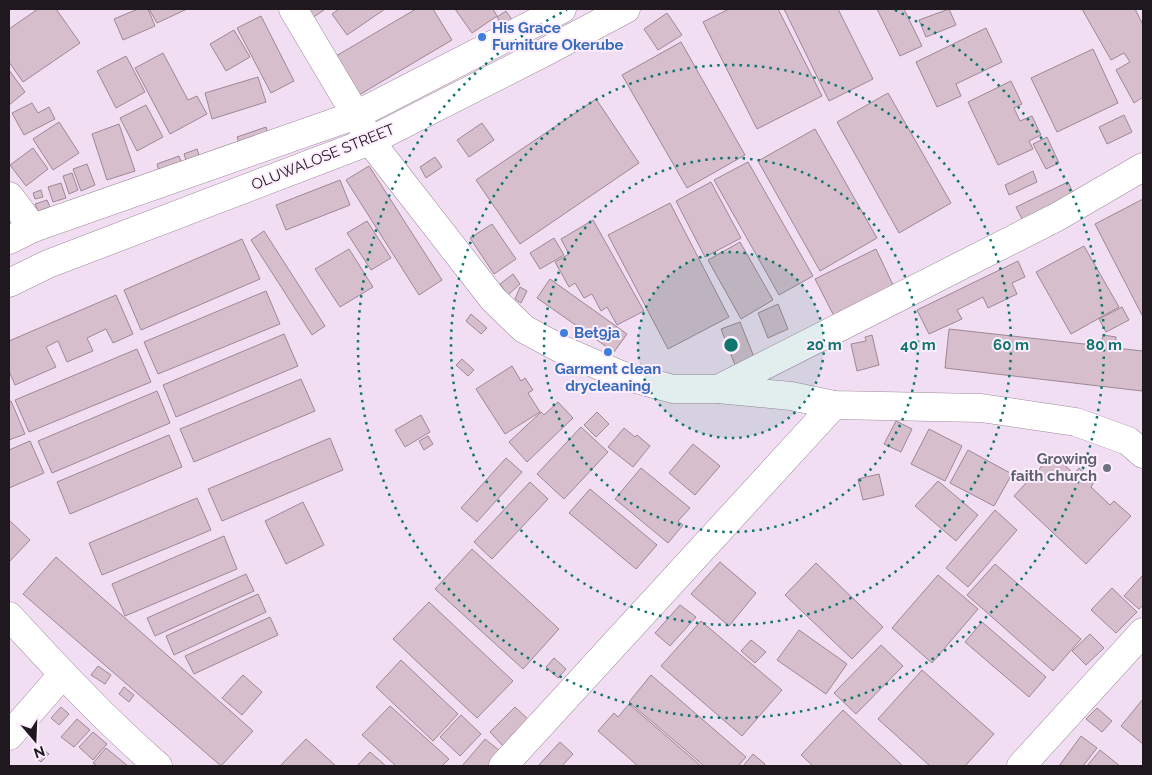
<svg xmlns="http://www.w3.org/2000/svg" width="1152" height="775" viewBox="0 0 1152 775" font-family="Raleway,sans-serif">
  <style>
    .building { fill: #d6becc; stroke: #9e8795 }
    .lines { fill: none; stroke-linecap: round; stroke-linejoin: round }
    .minor-casing { stroke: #9d8b9d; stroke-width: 29 }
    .minor { stroke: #fff; stroke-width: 28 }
    .ring { fill: none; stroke: #0f766e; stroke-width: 2.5; stroke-dasharray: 2.5 5 }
    .shop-dot { fill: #3f7fe0; stroke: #fdedfd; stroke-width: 2 }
    .worship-dot { fill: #6b7280; stroke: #fdedfd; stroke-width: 2 }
    .labels { text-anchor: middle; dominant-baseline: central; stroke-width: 4; stroke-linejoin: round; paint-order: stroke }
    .shop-label { font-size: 15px; font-weight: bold; fill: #366cbe; stroke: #fdedfd; text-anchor: start }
    .street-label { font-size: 15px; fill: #1f181f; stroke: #fdedfd }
    .worship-label { font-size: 15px; font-weight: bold; fill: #5b616d; stroke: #fdedfd; text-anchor: end }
    .centre { fill: #0f766e; stroke: #fdedfd; stroke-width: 2.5 }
    .ring-label { font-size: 15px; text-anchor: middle; font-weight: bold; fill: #0f766e; stroke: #fdedfd; stroke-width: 4; stroke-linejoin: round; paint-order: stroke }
  </style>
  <rect width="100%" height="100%" fill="#f2def2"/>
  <g class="building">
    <polygon points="38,9 56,9 80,43 23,82 9,62 9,29"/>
    <polygon points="138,9 148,9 155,26 123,40 114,19"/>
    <polygon points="149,9 187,9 157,23"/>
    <polygon points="306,9 323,9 324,10 312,18"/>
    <polygon points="339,9 385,9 347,35 332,14"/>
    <polygon points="416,9 433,9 452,40 359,95 336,56"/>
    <polygon points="455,9 493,9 497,16 472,33"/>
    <polygon points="729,9 778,9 822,96 757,129 703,22"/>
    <polygon points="784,9 838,9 873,79 829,101"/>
    <polygon points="877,9 904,9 922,46 900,56"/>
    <polygon points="949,9 956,25 926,37 919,20"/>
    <polygon points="1082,9 1135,9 1143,25 1143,97 1134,103 1116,70 1130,62 1124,53 1111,60"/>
    <polygon points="506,11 517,27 507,34 497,17"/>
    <polygon points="667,13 682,35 658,50 644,29"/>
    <polygon points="261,16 294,81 271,93 237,28"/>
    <polygon points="986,28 1002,62 956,84 961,96 937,107 916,62"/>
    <polygon points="234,30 250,57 226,71 210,44"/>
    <polygon points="681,42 745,155 687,188 622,75"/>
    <polygon points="1093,49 1118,103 1057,132 1031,78"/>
    <polygon points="163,53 188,100 197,96 207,114 170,134 135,68"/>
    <polygon points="126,56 145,92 116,108 97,71"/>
    <polygon points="9,70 25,92 9,105"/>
    <polygon points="258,77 266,102 212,119 205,93"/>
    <polygon points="1011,81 1022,104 1014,108 1020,121 1032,116 1041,135 1029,141 1033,149 998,165 968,102"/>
    <polygon points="888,93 951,203 899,233 837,122"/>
    <polygon points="596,99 639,163 520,244 476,180"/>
    <polygon points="32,103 38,113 49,107 55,119 24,135 12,113"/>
    <polygon points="146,105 163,137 137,151 120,118"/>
    <polygon points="1124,115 1132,132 1107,144 1099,127"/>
    <polygon points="59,122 79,153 53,170 33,139"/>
    <polygon points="482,123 494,140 469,157 457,140"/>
    <polygon points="119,124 135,171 107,180 92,134"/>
    <polygon points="266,127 271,142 242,152 237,137"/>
    <polygon points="815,129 877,238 820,271 758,161"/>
    <polygon points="1047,137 1059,163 1046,169 1033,144"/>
    <polygon points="33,148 48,169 26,186 10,165"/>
    <polygon points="197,149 202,164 189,169 184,154"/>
    <polygon points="179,156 184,170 161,178 157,164"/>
    <polygon points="435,157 442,167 426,178 420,167"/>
    <polygon points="748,162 813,276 779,295 714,180"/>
    <polygon points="87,164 95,185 81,191 73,169"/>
    <polygon points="369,166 442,280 419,295 346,180"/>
    <polygon points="1033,171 1037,182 1009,195 1005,185"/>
    <polygon points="72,173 78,190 69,194 63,176"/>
    <polygon points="340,180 350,205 286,230 276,205"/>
    <polygon points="711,182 741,238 705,257 676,201"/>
    <polygon points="1068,182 1075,197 1023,221 1016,207"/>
    <polygon points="61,183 66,198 53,202 48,187"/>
    <polygon points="41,190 43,197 35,199 33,193"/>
    <polygon points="1143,199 1143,317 1095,224"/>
    <polygon points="47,200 50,207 38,211 35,204"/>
    <polygon points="670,203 729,317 668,349 608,235"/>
    <polygon points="593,220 644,311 617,325 607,307 601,311 592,294 584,298 575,283 569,287 555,262 569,254 561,239"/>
    <polygon points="367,221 391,258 371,270 347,233"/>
    <polygon points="492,224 516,259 494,274 470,238"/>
    <polygon points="264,231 325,326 312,335 251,240"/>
    <polygon points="554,238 564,255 540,269 530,253"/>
    <polygon points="242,239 260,279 141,330 124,290"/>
    <polygon points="740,242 773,300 741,319 708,260"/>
    <polygon points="1084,246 1119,307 1071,334 1036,272"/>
    <polygon points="349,249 373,287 340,307 315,269"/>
    <polygon points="876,249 894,287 834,316 815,279"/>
    <polygon points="1018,261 1025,277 1012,283 1017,294 988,308 983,297 957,310 962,319 929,334 917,310"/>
    <polygon points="513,274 520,284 508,295 500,284"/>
    <polygon points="550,279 627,334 614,352 537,298"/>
    <polygon points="520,287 527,291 521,303 515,299"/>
    <polygon points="266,291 280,324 158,374 144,342"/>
    <polygon points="116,295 133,334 113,343 106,329 87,338 93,351 67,362 58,341 46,347 56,367 15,385 9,371 9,341"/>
    <polygon points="778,304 788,329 768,338 758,313"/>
    <polygon points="1122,307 1129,320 1106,332 1099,319"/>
    <polygon points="471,314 487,328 481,334 466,321"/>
    <polygon points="740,322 754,357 735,365 721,329"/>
    <polygon points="949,329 1102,346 1103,335 1116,337 1115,348 1143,351 1143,379 1142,391 945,368"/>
    <polygon points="284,334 298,366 176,417 163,385"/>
    <polygon points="872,335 879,365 857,371 851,344 866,341 865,337"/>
    <polygon points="137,349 151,382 29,432 15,400"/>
    <polygon points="462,359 474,370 468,376 456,365"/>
    <polygon points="512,366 521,381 525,378 533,390 528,393 540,412 505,434 476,389"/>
    <polygon points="301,379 315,411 194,462 180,429"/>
    <polygon points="157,391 170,423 52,473 38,441"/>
    <polygon points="11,401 25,434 9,440 9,402"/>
    <polygon points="558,402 573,418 527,462 509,442 541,412 544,415"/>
    <polygon points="597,412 609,424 596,437 584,425"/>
    <polygon points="421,415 430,432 405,447 395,430"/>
    <polygon points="896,421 912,429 901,452 884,444"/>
    <polygon points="581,427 608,452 564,499 537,474"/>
    <polygon points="624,428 635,437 637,435 650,446 633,467 608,447"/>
    <polygon points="929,429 962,446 945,481 911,464"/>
    <polygon points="169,435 182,467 70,514 57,482"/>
    <polygon points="428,436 433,444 424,450 419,441"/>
    <polygon points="330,438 343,470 222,521 208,489"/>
    <polygon points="30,441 44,473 9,488 9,450"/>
    <polygon points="693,444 720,466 695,495 669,473"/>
    <polygon points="968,450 1012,474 994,506 950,483"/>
    <polygon points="1053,454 1074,474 1079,468 1094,482 1091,487 1110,505 1114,501 1131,516 1086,564 1014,496"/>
    <polygon points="506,458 522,472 477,522 461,508"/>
    <polygon points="641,468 690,508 678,521 683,525 668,543 615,499"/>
    <polygon points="879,474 884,495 863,500 858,479"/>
    <polygon points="938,481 978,515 956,541 915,506"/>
    <polygon points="530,482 548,499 492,559 474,542"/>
    <polygon points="590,489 657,545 636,569 569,513"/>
    <polygon points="197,498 211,530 102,575 89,543"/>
    <polygon points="303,502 324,545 286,564 265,521"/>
    <polygon points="995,510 1017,530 968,587 946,568"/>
    <polygon points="9,520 30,540 9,562"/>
    <polygon points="224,536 237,569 125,616 112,584"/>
    <polygon points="472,549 559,629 523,669 435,589"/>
    <polygon points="56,557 253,731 221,766 23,594"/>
    <polygon points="720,562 756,593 729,626 691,594"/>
    <polygon points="816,563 883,627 852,659 785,595"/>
    <polygon points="995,564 1081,639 1053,671 967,595"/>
    <polygon points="246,574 254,591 155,636 147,618"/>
    <polygon points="938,575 978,609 932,663 892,628"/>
    <polygon points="1143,575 1143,605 1139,609 1124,596"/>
    <polygon points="1112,588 1137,612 1116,633 1091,610"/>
    <polygon points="258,594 266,612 174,655 166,636"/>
    <polygon points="429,602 513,681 477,718 393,639"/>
    <polygon points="680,605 696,617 670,646 655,633"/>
    <polygon points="270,617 278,635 194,674 185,656"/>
    <polygon points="701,621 782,690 742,736 661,666"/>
    <polygon points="982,622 1046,677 1029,697 965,642"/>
    <polygon points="799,630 847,664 826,694 777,660"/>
    <polygon points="1090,634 1104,648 1086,665 1072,651"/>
    <polygon points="751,640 766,652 755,663 741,651"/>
    <polygon points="881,645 903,666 856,714 834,693"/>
    <polygon points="554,658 566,669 558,678 546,667"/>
    <polygon points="401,660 458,714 433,741 376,687"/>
    <polygon points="98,666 111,675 105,684 91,675"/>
    <polygon points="922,670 994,734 965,766 930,766 878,719"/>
    <polygon points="243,675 262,692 242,715 222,698"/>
    <polygon points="651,675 746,757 738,766 704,766 629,702"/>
    <polygon points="124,687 134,695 129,702 119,694"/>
    <polygon points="1143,699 1143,744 1121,726"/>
    <polygon points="629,704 701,766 638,766 598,731 614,713 618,717"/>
    <polygon points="390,706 449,759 442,766 396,766 362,735"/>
    <polygon points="61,707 69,714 59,725 51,718"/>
    <polygon points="515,707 529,720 503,746 490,732"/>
    <polygon points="1097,708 1112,721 1102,732 1086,719"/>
    <polygon points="843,710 903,766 813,766 801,755"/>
    <polygon points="461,715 481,734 460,756 440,737"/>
    <polygon points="77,719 90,730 74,747 61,737"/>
    <polygon points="93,732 107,744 93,760 79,747"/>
    <polygon points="1081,736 1097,748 1083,766 1059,766"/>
    <polygon points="306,739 336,766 280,766"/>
    <polygon points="485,739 500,751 488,766 462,766"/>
    <polygon points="560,742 573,754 562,766 538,766"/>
    <polygon points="41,748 49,754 41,762 34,756"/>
    <polygon points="106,748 128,766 97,766 93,763"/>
    <polygon points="1100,750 1120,766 1087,766"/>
    <polygon points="370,752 386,766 357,766"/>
    <polygon points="753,754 765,764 763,766 743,766"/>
  </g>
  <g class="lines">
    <defs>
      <g id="minor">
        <polyline points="293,9 356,115 370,141 493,299 524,329 563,350 621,375 673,389 718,389 791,396 834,405 981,408 1076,422 1128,441 1143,454"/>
        <polyline points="9,196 33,228"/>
        <polyline points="9,240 33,228 356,115 562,9"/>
        <polyline points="9,283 48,264 370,141 543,53 626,9"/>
        <polyline points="718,389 1057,217 1143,167"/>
        <path d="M9,616C57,668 105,720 158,766"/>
        <polyline points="9,736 63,674"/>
        <polyline points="503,766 834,405"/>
        <polyline points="1021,766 1143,632"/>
      </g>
    </defs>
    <use href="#minor" class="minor-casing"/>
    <use href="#minor" class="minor"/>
  </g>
  <circle cx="731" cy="345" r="93" fill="#0f766e" fill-opacity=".12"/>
  <g class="ring">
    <circle cx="731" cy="345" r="93"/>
    <circle cx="731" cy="345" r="187"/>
    <circle cx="731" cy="345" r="280"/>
    <path d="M895 10A373 373 0 1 1 567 10"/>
  </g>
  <g class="shop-dot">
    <circle cx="482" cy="37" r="5"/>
    <circle cx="564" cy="333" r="5"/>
    <circle cx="608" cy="352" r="5"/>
  </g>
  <circle class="worship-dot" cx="1107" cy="468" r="5"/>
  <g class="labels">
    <g class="shop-label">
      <text x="492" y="28">His Grace<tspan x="492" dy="17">Furniture Okerube</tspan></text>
      <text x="574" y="333">Bet9ja</text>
      <text x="608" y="369" text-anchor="middle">Garment clean<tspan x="608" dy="17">drycleaning</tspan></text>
    </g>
    <g class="street-label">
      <text transform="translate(323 157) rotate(-22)">OLUWALOSE STREET</text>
    </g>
    <g class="worship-label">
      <text x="1097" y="459">Growing<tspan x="1097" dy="17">faith church</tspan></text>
    </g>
  </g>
  <circle cx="731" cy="345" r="8" class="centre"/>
  <g class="ring-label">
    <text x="824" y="350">20 m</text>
    <text x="918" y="350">40 m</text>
    <text x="1011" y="350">60 m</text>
    <text x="1104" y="350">80 m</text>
  </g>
  <rect width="1152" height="775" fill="none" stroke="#1f181f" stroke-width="20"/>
  <g transform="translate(35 740) rotate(161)" stroke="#fdedfd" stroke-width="4" paint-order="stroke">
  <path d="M0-4L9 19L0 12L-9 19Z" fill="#1f181f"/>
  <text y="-8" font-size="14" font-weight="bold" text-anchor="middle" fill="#1f181f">N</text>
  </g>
</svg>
